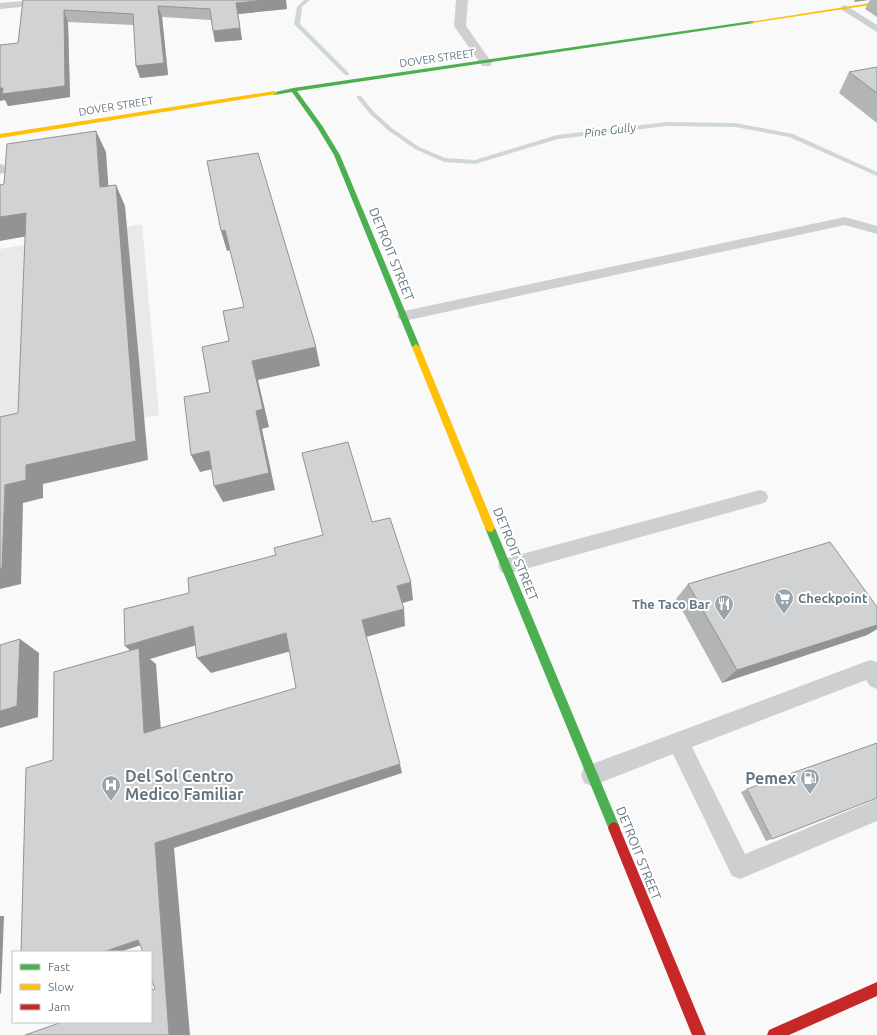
<svg xmlns="http://www.w3.org/2000/svg" width="877" height="1035" viewBox="0 0 877 1035" font-family="Ubuntu,sans-serif">
  <style>
    .built { fill: #e8e9e9 }
    .lines { fill: none; stroke-linecap: round; stroke-linejoin: round }
    .stream { fill: #ced6d9; fill-rule: evenodd }
    .lane { fill: #cecfd0; fill-rule: evenodd }
    .street { fill: #cecfd0; fill-rule: evenodd }
    .fast { fill: #4caf50; fill-rule: evenodd }
    .slow { fill: #ffc107; fill-rule: evenodd }
    .jam { fill: #c62828; fill-rule: evenodd }
    .wall { fill: #b3b5b5 }
    .shaded-wall { fill: #929394 }
    .building { fill: #d0d2d3; stroke: #929394 }
    .labels { text-anchor: middle; dominant-baseline: central; stroke-width: 4; stroke-linejoin: round; paint-order: stroke }
    .far-street-label { font-size: 11px; fill: #657683; stroke: #fff }
    .far-water-label { font-size: 12px; font-style: italic; fill: #60757c; stroke: #fff }
    .street-label { font-size: 13px; fill: #657683; stroke: #fff }
    .poi-label { font-size: 13px; font-weight: bold; fill: #657683; stroke: #fff; text-anchor: start }
    .near-poi-label { font-size: 16px; font-weight: bold; fill: #657683; stroke: #fff; text-anchor: start }
  </style>
  <rect width="100%" height="100%" fill="#f9f9f9"/>
  <polygon class="built" points="142,224 159,415 0,449 0,249"/>
  <g class="lines">
    <g class="stream">
      <polygon points="304,0 310,0 302,7 300,24 349,73 349,75 345,75 294,24 297,7"/>
      <polygon points="357,96 361,96 374,112 393,129 419,147 445,158 475,160 557,135 667,122 735,123 793,134 877,172 877,176 789,137 735,127 667,126 558,139 475,164 444,162 415,149 389,131 370,114 357,98"/>
    </g>
    <g class="lane">
      <polygon points="35,0 65,0 61,3 0,9 0,3"/>
      <polygon points="845,5 877,25 877,32 842,10 841,8 842,6"/>
      <polygon points="0,164 4,165 6,171 4,173 0,174"/>
      <polygon points="845,217 877,226 877,234 845,225 404,321 399,319 397,316 399,313 404,311"/>
      <polygon points="760,490 766,492 768,497 766,502 760,504 507,574 501,572 498,566 501,560 507,558"/>
      <polygon points="870,660 877,662 877,689 870,686 866,680 692,747 745,854 877,799 877,821 740,879 732,876 673,754 592,786 584,783 581,775 584,767"/>
    </g>
    <polygon class="street" points="456,0 468,0 466,26 492,63 490,66 482,66 454,26"/>
    <g class="fast">
      <polygon points="752,21 754,21 754,23 297,91 323,127 340,155 420,347 416,350 412,347 334,155 317,127 292,92 274,95 271,93 293,88"/>
      <polygon points="490,524 493,525 495,528 620,828 618,832 614,834 610,832 485,528 487,525"/>
    </g>
    <g class="slow">
      <polygon points="877,2 877,4 752,23 750,22"/>
      <polygon points="274,91 277,93 276,94 0,138 0,134"/>
      <polygon points="416,344 420,347 495,528 493,531 490,532 487,531 485,528 412,347"/>
    </g>
    <g class="jam">
      <polygon points="614,822 618,824 706,1035 692,1035 608,828 610,824"/>
      <polygon points="877,982 877,996 789,1035 767,1035 769,1030"/>
    </g>
  </g>
  <g class="wall">
    <polygon points="23,0 287,9 238,14 242,40 215,42 211,20 162,17 168,75 140,78 134,25 68,22 70,97 8,106 5,100 18,43"/>
    <polygon points="870,0 877,0 877,17 865,9"/>
    <polygon points="877,67 877,123 839,93 849,72"/>
    <polygon points="688,584 877,625 877,629 867,635 722,683 676,599"/>
    <polygon points="747,789 772,839 766,841 741,792"/>
  </g>
  <g class="shaded-wall">
    <polygon points="265,0 286,0 287,9 238,14 242,40 215,42 213,31 236,3"/>
    <polygon points="855,0 869,0 854,2"/>
    <polygon points="158,6 162,17 168,75 140,78 136,66"/>
    <polygon points="64,10 68,22 70,97 8,106 5,100 0,101 0,88 3,88"/>
    <polygon points="96,131 106,152 110,209 100,187"/>
    <polygon points="116,185 125,206 148,460 43,484 43,498 23,503 21,584 0,589 0,569 5,485 26,465"/>
    <polygon points="26,213 39,234 0,241 0,217"/>
    <polygon points="225,230 231,250 227,251 221,231"/>
    <polygon points="316,347 320,366 258,380 269,427 262,429 275,490 223,502 214,486 256,411 252,361"/>
    <polygon points="209,451 217,468 200,472 191,455"/>
    <polygon points="411,582 413,600 399,604 397,586"/>
    <polygon points="404,609 405,626 366,637 362,620"/>
    <polygon points="877,625 877,629 867,635 722,683 737,670"/>
    <polygon points="193,626 207,642 150,659 156,664 162,744 144,733 139,658 125,646"/>
    <polygon points="286,633 295,650 211,673 197,658"/>
    <polygon points="20,639 39,653 38,717 0,728 0,711"/>
    <polygon points="400,764 402,773 174,848 190,1035 169,1035 155,843"/>
    <polygon points="0,916 4,916 1,993 0,994"/>
    <polygon points="159,939 120,952 103,952 138,940"/>
  </g>
  <g class="building">
    <polygon points="23,0 265,0 236,3 240,28 213,31 210,9 158,6 164,63 136,66 133,14 64,10 65,86 2,94 3,88 0,88 0,45 18,43"/>
    <polygon points="877,67 877,93 849,72"/>
    <polygon points="96,131 100,187 116,185 136,441 26,465 26,480 5,485 2,568 0,569 0,417 18,413 26,213 0,217 0,185 4,184 7,144"/>
    <polygon points="258,153 316,347 252,361 263,409 256,411 269,473 214,486 209,451 191,455 184,397 210,392 202,347 229,341 223,311 244,307 225,230 221,231 207,161"/>
    <polygon points="348,442 372,522 390,518 411,582 397,586 404,609 362,620 400,764 155,843 169,1035 25,1035 62,1022 151,1022 151,990 155,989 151,977 151,952 143,952 138,940 103,952 21,952 26,768 53,760 54,672 139,648 144,733 296,688 286,633 197,658 193,626 125,646 124,609 189,593 188,578 276,555 274,548 323,535 302,453"/>
    <polygon points="830,542 877,607 877,625 737,670 688,584"/>
    <polygon points="20,639 17,706 0,711 0,645"/>
    <polygon points="877,743 877,798 772,839 747,789"/>
  </g>
  <defs>
    <symbol id="supermarket-pin" viewBox="-11 -11 22 30"><path d="M0 17L-7.5 6A9.5 9.5 0 1 1 7.5 6Z" fill="#99a4ac" stroke="#fff"/><path d="M-6-5.5h2.5l.6 2H6L4.5 2H-2.5L-4.4-4H-6ZM-1.5 3.2a1.3 1.3 0 1 0 .1 0ZM3 3.2a1.3 1.3 0 1 0 .1 0Z" fill="#fff"/></symbol>
    <symbol id="restaurant-pin" viewBox="-11 -11 22 30"><path d="M0 17L-7.5 6A9.5 9.5 0 1 1 7.5 6Z" fill="#99a4ac" stroke="#fff"/><path d="M-5-6h1v4h1v-4h1v4h1v-4h1v5L-1.5 .5V6h-2V.5L-5-1ZM5-6V6H3V1.5H1.5Q1.5-4 5-6Z" fill="#fff"/></symbol>
    <symbol id="fuel-pin" viewBox="-11 -11 22 30"><path d="M0 17L-7.5 6A9.5 9.5 0 1 1 7.5 6Z" fill="#99a4ac" stroke="#fff"/><path d="M-5.5-6h7V0h2V4h1.3V-2.5L3-4.5l.8-.8L6-3V5H2.5V1h-1V6h-7ZM-4.2-4.7v3.2H.2V-4.7Z" fill="#fff"/></symbol>
    <symbol id="hospital-pin" viewBox="-11 -11 22 30"><path d="M0 17L-7.5 6A9.5 9.5 0 1 1 7.5 6Z" fill="#99a4ac" stroke="#fff"/><path d="M-5-5h3v3.5h4V-5h3V5h-3V1.5h-4V5h-3Z" fill="#fff"/></symbol>
  </defs>
  <g fill-rule="evenodd">
    <use href="#supermarket-pin" x="773" y="587" width="22" height="30"/>
    <use href="#restaurant-pin" x="713" y="593" width="22" height="30"/>
    <use href="#fuel-pin" x="799" y="767" width="22" height="30"/>
    <use href="#hospital-pin" x="100" y="774" width="22" height="30"/>
  </g>
  <g class="labels">
    <g class="far-street-label">
      <text transform="translate(437 58) rotate(-8)">DOVER STREET</text>
      <text transform="translate(116 106) rotate(-9)">DOVER STREET</text>
    </g>
    <g class="far-water-label">
      <text transform="translate(610 130) rotate(-7)">Pine Gully</text>
    </g>
    <g class="street-label">
      <text transform="translate(392 254) rotate(68)">DETROIT STREET</text>
      <text transform="translate(516 554) rotate(68)">DETROIT STREET</text>
      <text transform="translate(639 853) rotate(68)">DETROIT STREET</text>
    </g>
    <g class="poi-label">
      <text x="798" y="598">Checkpoint</text>
      <text x="710" y="604" text-anchor="end">The Taco Bar</text>
    </g>
    <g class="near-poi-label">
      <text x="125" y="776">Del Sol Centro<tspan x="125" dy="18">Medico Familiar</tspan></text>
      <text x="796" y="778" text-anchor="end">Pemex</text>
    </g>
  </g>
  <rect x="12" y="951" width="140" height="72" fill="#ffffff" stroke="#c1c8cd"/>
  <rect x="20" y="964" width="20" height="6" fill="#4caf50" stroke="#c1c8cd"/>
  <text x="48" y="971" font-size="12" fill="#657683">Fast</text>
  <rect x="20" y="984" width="20" height="6" fill="#ffc107" stroke="#c1c8cd"/>
  <text x="48" y="991" font-size="12" fill="#657683">Slow</text>
  <rect x="20" y="1004" width="20" height="6" fill="#c62828" stroke="#c1c8cd"/>
  <text x="48" y="1011" font-size="12" fill="#657683">Jam</text>
</svg>
